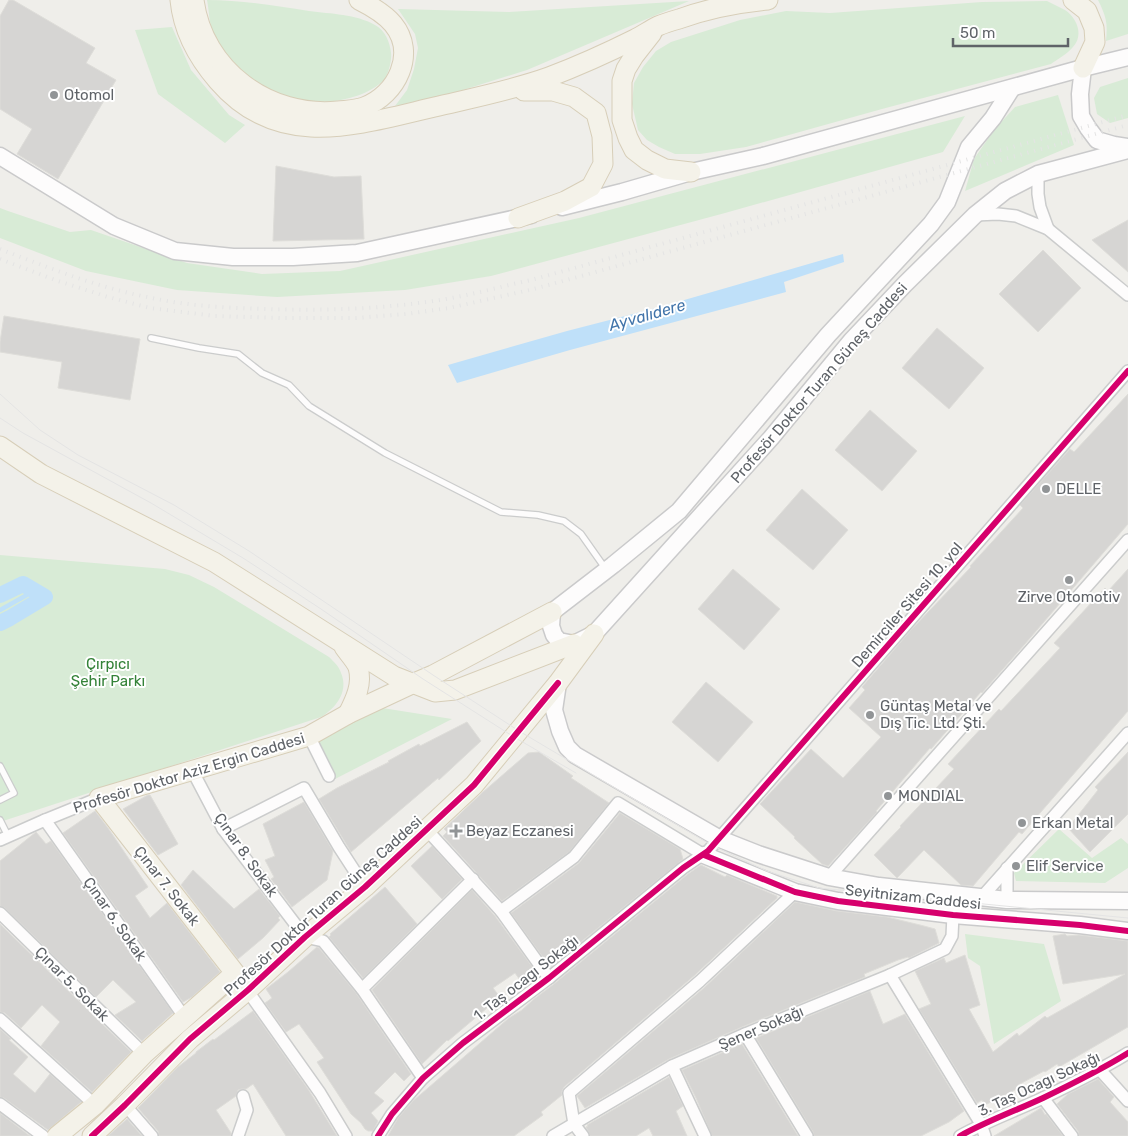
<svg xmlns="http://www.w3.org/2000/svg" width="1128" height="1136" viewBox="0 0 1128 1136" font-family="Rubik,sans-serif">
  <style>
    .green { fill: #d8ebd6 }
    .water { fill: #bfe0f9 }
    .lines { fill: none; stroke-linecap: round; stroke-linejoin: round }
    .stream { stroke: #bfe0f9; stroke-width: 4.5 }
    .canal { stroke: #bfe0f9; stroke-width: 16 }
    .building { fill: #d6d5d3; stroke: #deddd9 }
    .lane-casing { stroke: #cbcccc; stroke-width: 8 }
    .street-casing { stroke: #cbcccc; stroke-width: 14 }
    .secondary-casing { stroke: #cacacb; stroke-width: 19 }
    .primary-casing { stroke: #d7ceb8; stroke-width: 21 }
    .lane { stroke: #fdfcfc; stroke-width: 5.5 }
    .street { stroke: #fdfcfc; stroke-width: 11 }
    .secondary { stroke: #fdfcfc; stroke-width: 16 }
    .primary { stroke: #f4f2e9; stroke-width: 19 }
    .tram { stroke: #e4e4e4; stroke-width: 1 }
    .rail { stroke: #e4e4e4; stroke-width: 4; stroke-dasharray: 1 6; stroke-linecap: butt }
    .cycleway-casing { stroke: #fff; stroke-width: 9 }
    .cycleway { stroke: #d6006c; stroke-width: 6 }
    .poi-dot { fill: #919496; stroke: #fff; stroke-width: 2 }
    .labels { text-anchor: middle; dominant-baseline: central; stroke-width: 4; stroke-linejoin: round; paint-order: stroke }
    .poi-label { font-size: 15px; fill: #5f6368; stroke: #fff; text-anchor: start }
    .street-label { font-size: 15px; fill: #5f6368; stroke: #fff }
    .park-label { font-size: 15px; fill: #348238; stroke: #fff }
    .water-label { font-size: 16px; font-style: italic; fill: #4174aa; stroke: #fff }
  </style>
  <rect width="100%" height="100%" fill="#efeeea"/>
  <g class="green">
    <path d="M207,0C242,0 275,6 309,11C331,14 356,14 375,25C385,30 390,42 391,53C392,61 388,76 383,81C358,104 309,107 278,95C260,88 246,75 233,61C226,53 215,40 212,30C209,21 209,10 207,0Z"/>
    <path d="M1098,0H1128V34L1106,41C1108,23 1106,16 1098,0Z"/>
    <polygon points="689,1 527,70 447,95 395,106 407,90 414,69 418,48 415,34 398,9 509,12"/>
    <path d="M1047,1C1053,4 1059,7 1065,10C1077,18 1084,35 1073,47C1067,54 1058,59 1051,64L882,109L746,147L700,154H675L659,147L647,140L638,130L632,104L634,83L643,67L656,51L671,42L740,20L786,11L830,13L982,2Z"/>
    <polygon points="172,27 191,70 229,115 245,125 225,143 158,94 135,30"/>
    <polygon points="1128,78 1128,118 1110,123 1097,114 1094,98 1100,87"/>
    <polygon points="1058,95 1074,145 965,191 974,159 994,130 1015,107"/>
    <polygon points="965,116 943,152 725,213 491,276 405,290 277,297 177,290 86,271 0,238 0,208 8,211 70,232 91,230 187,263 262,274 340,271 579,218"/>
    <path d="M0,555L165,569L189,575L214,587L329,657C334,662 339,666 341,673C349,691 336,708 321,717L0,822Z"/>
    <polygon points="376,707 452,719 335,779 318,739"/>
    <polygon points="1059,829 1092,858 1121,838 1128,844 1128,868 1105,883 1016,881 1014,873"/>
    <polygon points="965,934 1044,944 1061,1001 994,1044 980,966 968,958"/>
  </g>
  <polygon class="water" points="843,254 844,262 784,282 786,292 570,350 457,383 448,365 567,331 660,307"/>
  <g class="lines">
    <polyline class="stream" points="0,610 34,591"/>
    <polyline class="canal" points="0,595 23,584 45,597 10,618 0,623"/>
  </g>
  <g class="building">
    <polygon points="9,0 13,0 95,48 86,63 116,80 58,179 17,154 32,129 0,109 0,16"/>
    <polygon points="276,166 334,177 361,176 364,239 273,241"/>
    <polygon points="1128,220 1128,272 1092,240"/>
    <polygon points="1043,250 1081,288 1038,332 999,294"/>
    <polygon points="4,316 140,339 130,400 58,388 62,362 0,352 0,342"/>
    <polygon points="937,328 984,368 949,409 902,368"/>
    <polygon points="1128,394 1128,524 1025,644 982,693 981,692 931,749 930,748 876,811 877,812 828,866 822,864 794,838 795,837 760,804 811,749 843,778 881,737 849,708 865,690 862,687 911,630 971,567 970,566 1023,508 1020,505 1070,449 1074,452"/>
    <polygon points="870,410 917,451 882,491 835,450"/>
    <polygon points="802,489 848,530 813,570 766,530"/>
    <polygon points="733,569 780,609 744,650 698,609"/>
    <polygon points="1128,569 1128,711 1022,834 1019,832 973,886 961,885 924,850 897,878 874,855 901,827 900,826 954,769 948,764 999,709 1001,711 1060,648 1054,643 1105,588 1108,591"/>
    <polygon points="706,682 753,722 718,762 672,722"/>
    <polygon points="467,722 481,741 439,780 438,778 351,852 319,799 337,788 389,762 388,761 419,744 420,746"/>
    <polygon points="539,752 573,776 571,778 609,803 569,852 502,901 443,836 447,832 444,829 483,792 528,753"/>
    <polygon points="1128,752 1128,814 1090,852 1068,828 1098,790 1095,787"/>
    <polygon points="148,795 150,795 178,844 158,855 123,809"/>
    <polygon points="304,802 333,851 327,880 292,907 271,879 274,877 265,860 275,856 263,824"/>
    <polygon points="95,811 108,828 148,887 135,896 150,918 167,903 220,972 192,997 183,1002 63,833"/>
    <polygon points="620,813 680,849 683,859 550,967 511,913 579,863"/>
    <polygon points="36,832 46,844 51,841 173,1013 142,1041 115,1015 136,1002 113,980 96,997 5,908 0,906 0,861"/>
    <polygon points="432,846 462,879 442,899 411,866"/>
    <polygon points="701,865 725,877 727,875 777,896 777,898 695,975 564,1087 562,1091 562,1095 541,1112 543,1115 514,1136 388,1136 398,1118 413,1101 509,1018 522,1010 534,999 554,984 688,874"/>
    <polygon points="193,870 234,909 259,889 280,916 278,918 280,920 263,938 238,959 181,885"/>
    <polygon points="385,887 417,924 363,978 329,937 331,935 330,934"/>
    <polygon points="472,890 495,916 539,976 525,987 515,973 493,988 500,997 448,1041 447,1040 422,1064 372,990"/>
    <polygon points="795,902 837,911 887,917 920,925 935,929 939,943 909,958 908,957 898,960 864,974 865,977 742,1027 669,1059 585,1108 577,1096 705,987"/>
    <polygon points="0,924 131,1052 92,1092 41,1046 60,1022 42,1005 21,1028 5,1013 0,1012"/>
    <polygon points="1065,934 1067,936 1079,935 1128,941 1128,1027 1059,1067 1057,1064 1045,1072 1044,1071 1018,1085 1019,1088 985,1105 982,1100 977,1103 919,1009 931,1004 915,971 944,958 946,963 965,955 980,1005 969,1009 993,1052 1017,1033 1019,1036 1045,1016 1047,1018 1125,974 1063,984 1053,936"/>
    <polygon points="317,947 319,948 356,993 411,1074 404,1081 395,1072 374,1093 384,1101 371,1113 378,1121 373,1131 368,1131 365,1129 361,1123 351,1114 317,1062 324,1058 299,1024 286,1032 265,1003 272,998 266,989 288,972"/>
    <polygon points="870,991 883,1024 905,1014 964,1111 949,1122 921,1136 814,1136 813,1132 756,1038"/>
    <polygon points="253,1011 308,1089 337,1136 286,1136 253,1084 246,1089 241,1089 238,1090 236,1096 216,1110 231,1133 231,1136 159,1136 158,1131 138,1108 178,1067 196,1053 196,1052 213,1039 214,1040"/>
    <polygon points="0,1029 11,1039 9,1040 28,1057 13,1074 35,1093 50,1074 81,1102 48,1130 4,1098 0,1097"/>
    <polygon points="742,1044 798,1136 712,1136 696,1098 682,1070"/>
    <polygon points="669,1077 683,1106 676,1111 687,1136 653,1136 649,1128 636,1136 590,1136 586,1127 588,1126 587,1125"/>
    <polygon points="1098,1079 1114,1097 1110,1102 1128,1122 1128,1136 1079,1136 1078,1131 1057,1104 1068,1094"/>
    <polygon points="1041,1108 1045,1115 1046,1114 1063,1136 994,1136"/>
    <polygon points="0,1113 30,1136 0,1136"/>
    <polygon points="127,1119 142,1136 108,1136"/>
  </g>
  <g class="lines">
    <defs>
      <g id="lane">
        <polyline points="151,338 199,348 238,354 262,373 289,385 309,406 385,453 501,512 538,515 564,521 581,534 605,568"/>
        <polyline points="0,766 14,793 0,800"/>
        <polyline points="0,820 8,836"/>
      </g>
      <g id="street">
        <polyline points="1038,174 1038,194 1040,207 1048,229"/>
        <polyline points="975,215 998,214 1016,216 1048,229 1128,295"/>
        <polyline points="309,736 329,776"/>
        <polyline points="192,770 223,829 305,937 323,941 362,989 423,1078"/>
        <polyline points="45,820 185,1018"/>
        <polyline points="223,829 304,788 339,847 365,887"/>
        <polyline points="427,830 501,911 549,978"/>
        <polyline points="0,840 45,820 99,798"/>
        <polyline points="829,877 1128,540"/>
        <polyline points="982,897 1128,733"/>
        <polyline points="1007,900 1007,868"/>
        <polyline points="501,911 574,857 618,803 704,855"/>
        <polyline points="0,913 144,1054"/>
        <polyline points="235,973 320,1093 346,1136"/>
        <polyline points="890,975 981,1124 985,1136"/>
        <polyline points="362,989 473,879"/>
        <polyline points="0,1019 95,1105"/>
        <polyline points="745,1034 807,1136"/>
        <polyline points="672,1066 705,1136"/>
        <polyline points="1100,1070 1128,1101"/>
        <polyline points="1043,1098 1072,1136"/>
        <polyline points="0,1104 43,1136"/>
        <polyline points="125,1105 152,1136"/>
        <polyline points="238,1136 247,1110 243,1096"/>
        <polyline points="378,1136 392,1114 423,1078 463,1043 549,978 683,868 708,851 1128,371"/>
        <polyline points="553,1136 672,1066 745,1034 890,975 945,949 952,936 953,915"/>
        <polyline points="583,1136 574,1124 569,1093 700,981 795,892"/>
        <path d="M960,1136C987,1121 1015,1111 1043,1098C1072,1084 1101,1070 1128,1053"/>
      </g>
      <g id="secondary">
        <polyline points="1083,68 1080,94 1081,116 1088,128 1097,140 1114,145 1128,147"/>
        <polyline points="1012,88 993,118 969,147 947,202 931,224 828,335 679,511 613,565 552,612 551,626 554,635 559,641 574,644 594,634 771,438 851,341 905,284 975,215 1005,191 1038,174 1128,150"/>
        <polyline points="0,156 114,226 175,251 233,257 293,257 357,253 531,215"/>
        <polyline points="562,207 622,192 691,172 763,156 1083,68 1128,57"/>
        <polyline points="558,683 554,710 560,731 567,747 575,755 720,839 758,854 829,877 879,886 1007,900 1128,901"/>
        <polyline points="704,855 795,892 838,901 953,915 1080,925 1128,931"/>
      </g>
      <g id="primary">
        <path d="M180,0C183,31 198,58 218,81C280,153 360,124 439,106C476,97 513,90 549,77C578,66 607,53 635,39C643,35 650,30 658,26C665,23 672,21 679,19C709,8 736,3 768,0"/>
        <path d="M194,0C203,70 269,118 338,111C347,110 356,110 364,107C397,95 417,53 393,24C384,13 371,6 359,0"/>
        <polyline points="1073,0 1087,11 1094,28 1095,42 1083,68"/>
        <polyline points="652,33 634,56 626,69 622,81 622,120 628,138 634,150 647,160 665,169 691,172"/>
        <polyline points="518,218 565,201 591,187 603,164 602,136 596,113 574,97 553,91 524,91"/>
        <polyline points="0,446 41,474 214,562 394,676 435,692 455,690 574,644"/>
        <path d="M344,647C348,653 355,660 358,667C363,684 355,700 348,714"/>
        <polyline points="57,1136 95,1105 144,1054 235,973 99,798 309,736 348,714 412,684 433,675 552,612"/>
        <polyline points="92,1136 125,1105 190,1039 248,990 305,937 365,887 474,785 558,683 594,634"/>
      </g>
    </defs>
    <use href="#lane" class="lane-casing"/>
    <use href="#street" class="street-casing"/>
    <use href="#secondary" class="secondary-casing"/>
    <use href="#primary" class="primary-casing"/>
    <use href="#lane" class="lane"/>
    <use href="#street" class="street"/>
    <use href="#secondary" class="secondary"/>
    <use href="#primary" class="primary"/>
    <g class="tram">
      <polyline points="0,394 40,430 78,455 174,505 249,551 433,675 519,731 713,846 767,871 819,888 1128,918"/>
      <polyline points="0,418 23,433 151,503 243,558 321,609 423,679 514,737 576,773"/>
      <polyline points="730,861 767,879 793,886"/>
    </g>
    <g class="rail">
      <path d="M0,249C49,268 99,288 152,298C189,306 227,308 265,309C326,311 386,309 446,299C475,294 503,286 531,280L1128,115"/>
      <polyline points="0,259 55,280 108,297 150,308 215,316 282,318 356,318 406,314 449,308 534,289 1128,125"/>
    </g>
    <defs>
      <g id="cycleway">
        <polyline points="704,855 795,892 838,901 953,915 1080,925 1128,931"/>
        <polyline points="92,1136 125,1105 190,1039 248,990 305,937 365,887 474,785 558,683"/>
        <polyline points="378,1136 392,1114 423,1078 463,1043 549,978 683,868 708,851 1128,371"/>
        <path d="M960,1136C987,1121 1015,1111 1043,1098C1072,1084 1101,1070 1128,1053"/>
      </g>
    </defs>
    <use href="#cycleway" class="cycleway-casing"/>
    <use href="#cycleway" class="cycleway"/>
  </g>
  <g class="poi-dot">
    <circle cx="54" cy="95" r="5"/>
    <circle cx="1046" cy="489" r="5"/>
    <circle cx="1069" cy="580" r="5"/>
    <circle cx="870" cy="715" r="5"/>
    <circle cx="888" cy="796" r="5"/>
    <circle cx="1022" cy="823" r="5"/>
    <path d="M453.5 823.5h5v5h5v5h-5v5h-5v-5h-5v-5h5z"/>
    <circle cx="1016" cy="866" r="5"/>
  </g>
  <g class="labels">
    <g class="poi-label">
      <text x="64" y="95">Otomol</text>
      <text x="1056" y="489">DELLE</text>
      <text x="1069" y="597" text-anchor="middle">Zirve Otomotiv</text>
      <text x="880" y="706">Güntaş Metal ve<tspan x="880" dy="17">Dış Tic. Ltd. Şti.</tspan></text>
      <text x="898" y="796">MONDIAL</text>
      <text x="1032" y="823">Erkan Metal</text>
      <text x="466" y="831">Beyaz Eczanesi</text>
      <text x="1026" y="866">Elif Service</text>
    </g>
    <g class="street-label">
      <text transform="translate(819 383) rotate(-49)">Profesör Doktor Turan Güneş Caddesi</text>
      <text transform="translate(907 605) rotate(-49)">Demirciler Sitesi 10. yol</text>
      <text transform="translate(189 773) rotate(-17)">Profesör Doktor Aziz Ergin Caddesi</text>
      <text transform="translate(246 855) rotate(55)">Çınar 8. Sokak</text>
      <text transform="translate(167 886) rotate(52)">Çınar 7. Sokak</text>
      <text transform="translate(913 897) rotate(6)">Seyitnizam Caddesi</text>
      <text transform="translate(323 906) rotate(-42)">Profesör Doktor Turan Güneş Caddesi</text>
      <text transform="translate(115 919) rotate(55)">Çınar 6. Sokak</text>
      <text transform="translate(526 978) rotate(-38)">1. Taş ocagı Sokağı</text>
      <text transform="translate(72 984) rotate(45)">Çınar 5. Sokak</text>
      <text transform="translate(761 1028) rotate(-23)">Şener Sokağı</text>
      <text transform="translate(1039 1084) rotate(-25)">3. Taş Ocagı Sokağı</text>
    </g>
    <g class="park-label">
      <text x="108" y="664">Çırpıcı<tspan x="108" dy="17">Şehir Parkı</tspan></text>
    </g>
    <g class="water-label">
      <text transform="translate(647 315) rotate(-16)">Ayvalıdere</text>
    </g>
  </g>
  <path d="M953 38v8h115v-8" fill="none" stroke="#5f6368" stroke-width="2.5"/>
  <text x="960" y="38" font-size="15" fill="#5f6368" stroke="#ffffff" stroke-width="4" paint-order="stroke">50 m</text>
</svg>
